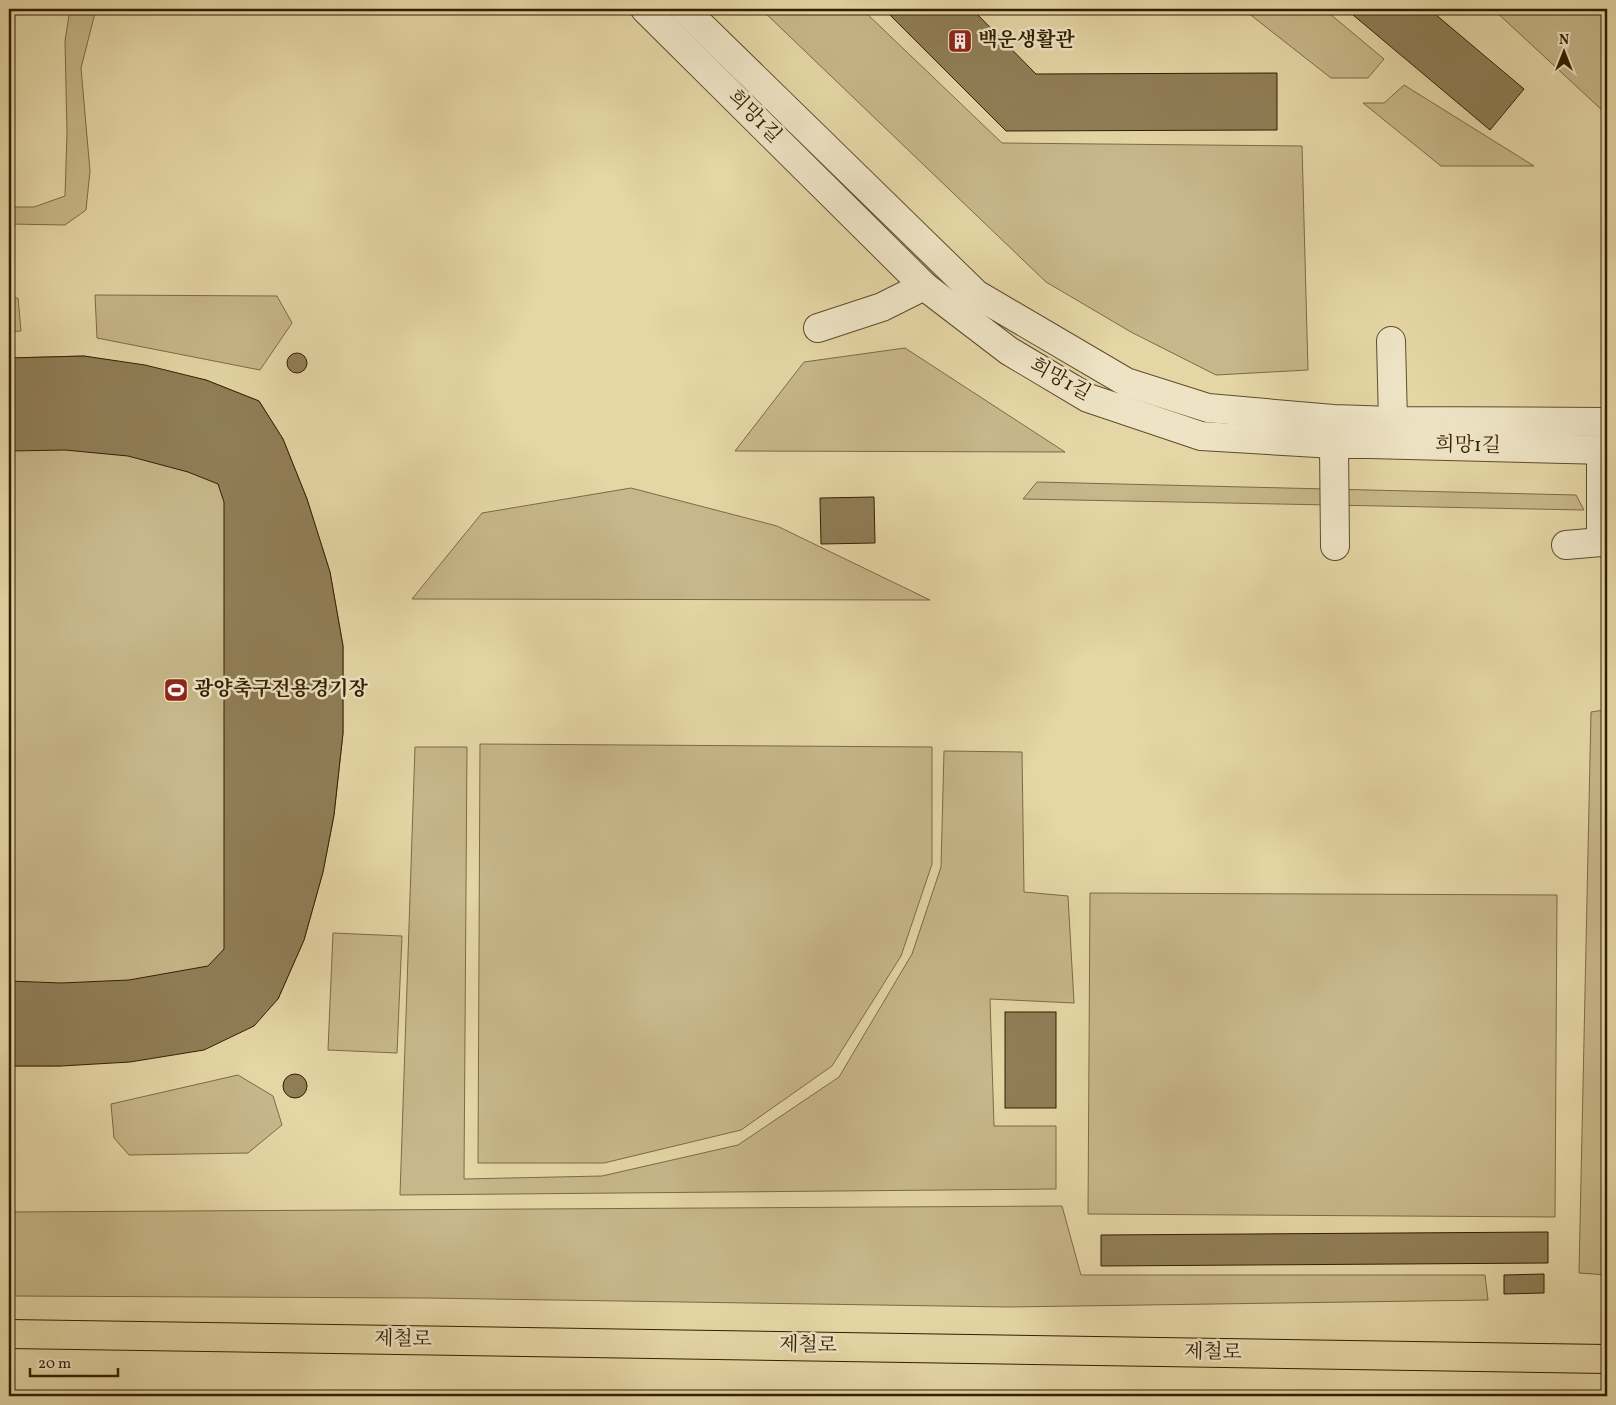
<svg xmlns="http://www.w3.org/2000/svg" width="1616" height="1405" viewBox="0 0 1616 1405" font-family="Vollkorn,'Noto Serif KR',serif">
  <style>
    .green { fill: #c7b78a; stroke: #7d6a46 }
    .building { fill: #907e57; stroke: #331e01 }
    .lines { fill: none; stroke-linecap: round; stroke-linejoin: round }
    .minor-casing { stroke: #604c2a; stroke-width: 30 }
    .major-casing { stroke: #331e01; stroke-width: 30 }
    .minor { stroke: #eee4c5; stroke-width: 28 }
    .major { stroke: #e5d6a6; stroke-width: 28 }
    .labels { text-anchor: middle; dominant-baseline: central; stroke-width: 5; stroke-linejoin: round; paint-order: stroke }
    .poi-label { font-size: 20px; font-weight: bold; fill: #331e01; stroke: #eee4c5; text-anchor: start }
    .street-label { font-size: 20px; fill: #331e01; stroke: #eee4c5 }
  </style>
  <rect width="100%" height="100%" fill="#e5d6a6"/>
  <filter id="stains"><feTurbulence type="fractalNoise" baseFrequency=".004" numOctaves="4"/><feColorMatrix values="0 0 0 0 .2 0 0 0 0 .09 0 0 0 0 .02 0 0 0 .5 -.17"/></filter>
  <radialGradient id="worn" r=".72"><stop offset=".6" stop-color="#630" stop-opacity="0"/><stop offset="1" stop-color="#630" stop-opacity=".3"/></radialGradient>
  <g class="green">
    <polygon points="70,9 96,9 81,68 90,171 86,210 65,225 9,224 9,207 34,207 65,196 67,133 65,41"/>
    <polygon points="761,9 867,9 865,12 1002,143 1302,146 1308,370 1216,375 1131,332 1046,282"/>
    <polygon points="1243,9 1324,9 1384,59 1368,78 1331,78"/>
    <polygon points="1493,9 1607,9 1607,111 1603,111"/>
    <polygon points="1404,85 1534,166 1441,166 1363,103 1384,103"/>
    <polygon points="95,295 277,296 292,323 260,370 97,338"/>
    <polygon points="9,298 18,298 21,331 9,332"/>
    <polygon points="905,348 1065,452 735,451 804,362"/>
    <polygon points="84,356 206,380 259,401 283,439 307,499 330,572 343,646 343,733 334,815 323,872 304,940 278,999 61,1066 9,1066 9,358"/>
    <polygon points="1037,482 1576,495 1584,510 1023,499"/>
    <polygon points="631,488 777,526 930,600 412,599 482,513"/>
    <polygon points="1604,710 1607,995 1607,1275 1579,1273 1591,712"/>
    <polygon points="480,744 932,747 932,864 901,956 832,1066 741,1130 604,1163 478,1163"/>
    <polygon points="415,747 467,747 464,1179 602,1176 738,1145 839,1077 912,954 941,867 944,751 1022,752 1024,892 1068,896 1074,1003 990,999 994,1126 1056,1126 1056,1189 400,1195"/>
    <polygon points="1090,893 1557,895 1555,1217 1088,1214"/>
    <polygon points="333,933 402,936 397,1053 328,1050"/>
    <polygon points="238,1075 273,1096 282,1125 248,1153 129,1155 114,1138 111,1104"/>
    <polygon points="1062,1206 1081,1275 1485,1275 1488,1300 1008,1307 425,1298 9,1296 9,1212"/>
  </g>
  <g class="building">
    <polygon points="884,9 972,9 1036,74 1277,73 1277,130 1006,131"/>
    <polygon points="1346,9 1429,9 1524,89 1490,130"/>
    <circle cx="297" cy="363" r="10"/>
    <polygon points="84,356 145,365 206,380 259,401 283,439 307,499 330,572 343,646 343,733 334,815 323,872 304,940 278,999 254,1026 204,1050 130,1062 61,1066 9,1066 9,981 61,983 129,980 208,966 224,949 224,502 218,484 188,472 128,456 65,450 9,451 9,358"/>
    <polygon points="874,497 875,543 821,544 820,498"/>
    <rect x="1005" y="1012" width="51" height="96"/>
    <circle cx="295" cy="1086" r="12"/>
    <polygon points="1548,1232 1548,1263 1101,1266 1101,1235"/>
    <polygon points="1544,1274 1544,1293 1504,1294 1504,1275"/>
  </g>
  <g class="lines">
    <defs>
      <g id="minor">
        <polyline points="645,9 924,286 1009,351 1088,398 1201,436 1334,444 1369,444 1607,450"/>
        <polyline points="684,9 976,294 1126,382 1208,408 1333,419 1393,421 1607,422"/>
        <polyline points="818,328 882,307 924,286"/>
        <polyline points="1391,341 1393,421"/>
        <polyline points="1334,444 1335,546"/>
        <polyline points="1566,545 1601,542 1601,450"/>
      </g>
      <polyline id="major" points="9,1334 1607,1359"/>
    </defs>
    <use href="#minor" class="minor-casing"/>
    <use href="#major" class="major-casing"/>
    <use href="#minor" class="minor"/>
    <use href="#major" class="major"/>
  </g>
  <defs>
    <symbol id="building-square" viewBox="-11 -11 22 22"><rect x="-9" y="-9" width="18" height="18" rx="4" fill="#8f2418" stroke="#eee4c5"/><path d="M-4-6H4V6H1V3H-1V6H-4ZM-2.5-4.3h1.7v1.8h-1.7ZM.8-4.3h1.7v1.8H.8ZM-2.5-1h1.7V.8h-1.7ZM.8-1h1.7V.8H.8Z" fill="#fff"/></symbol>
    <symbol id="stadium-square" viewBox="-11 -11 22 22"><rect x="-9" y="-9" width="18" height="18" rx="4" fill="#8f2418" stroke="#eee4c5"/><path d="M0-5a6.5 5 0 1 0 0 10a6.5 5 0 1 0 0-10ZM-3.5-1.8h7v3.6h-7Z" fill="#fff"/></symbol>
  </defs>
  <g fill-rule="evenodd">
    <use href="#building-square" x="946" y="27" width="28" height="28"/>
    <use href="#stadium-square" x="162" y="676" width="28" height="28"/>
  </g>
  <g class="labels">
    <g class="poi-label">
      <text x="978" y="41">백운생활관</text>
      <text x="194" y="690">광양축구전용경기장</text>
    </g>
    <g class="street-label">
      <text transform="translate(754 117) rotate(45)">희망1길</text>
      <text transform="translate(1060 380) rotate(29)">희망1길</text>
      <text transform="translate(1468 446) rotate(1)">희망1길</text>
      <text transform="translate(403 1340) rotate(1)">제철로</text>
      <text transform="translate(808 1346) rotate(1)">제철로</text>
      <text transform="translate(1213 1353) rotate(1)">제철로</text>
    </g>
  </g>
  <rect width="1616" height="1405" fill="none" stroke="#e5d6a6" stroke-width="30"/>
  <rect x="10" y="10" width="1596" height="1385" fill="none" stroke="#331e01" stroke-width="2.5"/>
  <rect x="15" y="15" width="1586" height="1375" fill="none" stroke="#331e01"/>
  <g transform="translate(1564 52)" stroke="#eee4c5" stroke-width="4" paint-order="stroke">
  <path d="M0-4L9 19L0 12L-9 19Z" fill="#331e01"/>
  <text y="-8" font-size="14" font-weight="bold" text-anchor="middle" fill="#331e01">N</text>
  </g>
  <path d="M30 1368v8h88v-8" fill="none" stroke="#331e01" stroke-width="2.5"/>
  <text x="38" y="1368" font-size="15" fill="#331e01" stroke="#eee4c5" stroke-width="4" paint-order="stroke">20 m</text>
  <rect width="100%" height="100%" filter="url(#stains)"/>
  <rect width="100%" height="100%" fill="url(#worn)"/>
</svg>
